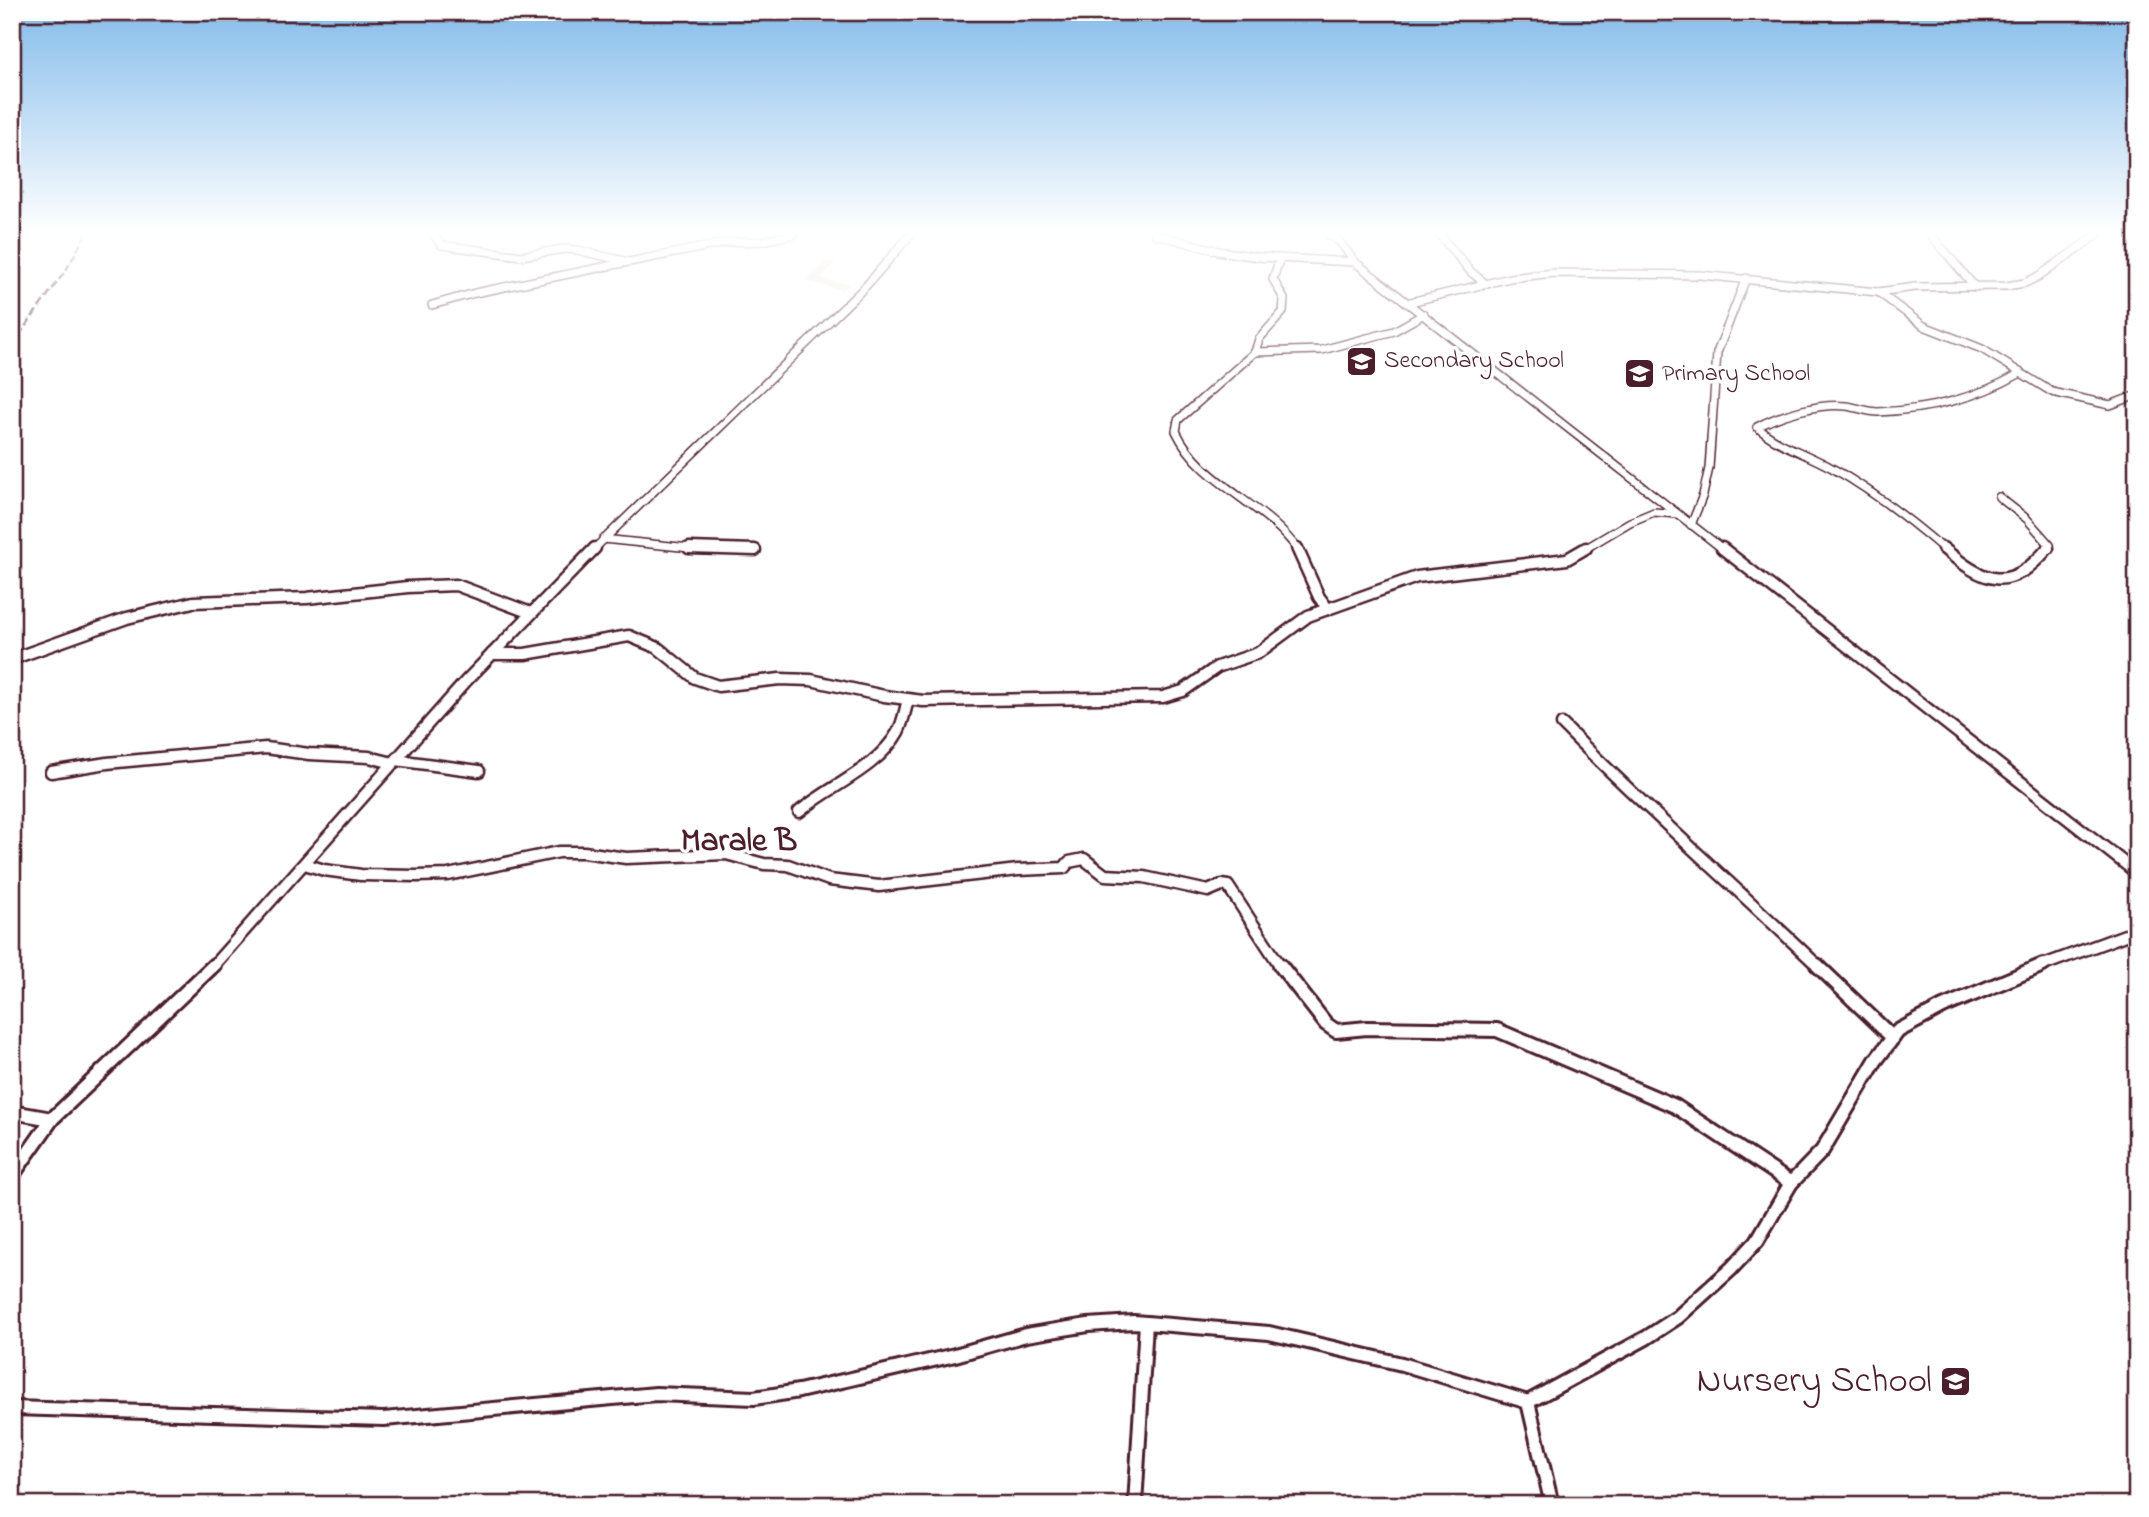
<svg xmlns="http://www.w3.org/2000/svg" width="2149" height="1517" viewBox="0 0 2149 1517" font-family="'Indie Flower',sans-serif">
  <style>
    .built { fill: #f2e8db }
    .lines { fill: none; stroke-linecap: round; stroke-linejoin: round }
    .street-far2-casing { stroke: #4a1f2b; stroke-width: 10 }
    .street-far1-casing { stroke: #4a1f2b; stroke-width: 15 }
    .street-casing { stroke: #4a1f2b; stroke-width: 18 }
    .street-far2 { stroke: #fff; stroke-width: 7 }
    .street-far1 { stroke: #fff; stroke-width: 10 }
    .street { stroke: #fff; stroke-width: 12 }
    .rail { stroke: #4a1f2b; stroke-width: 2.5; stroke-dasharray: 8 3.5; stroke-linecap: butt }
    .labels { text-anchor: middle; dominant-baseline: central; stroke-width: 7; stroke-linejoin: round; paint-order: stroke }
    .far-poi-label { font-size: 24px; fill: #4a1f2b; stroke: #fff; text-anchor: start }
    .quarter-label { font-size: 33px; font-weight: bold; fill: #4a1f2b; stroke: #fff }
    .near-poi-label { font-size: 37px; fill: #4a1f2b; stroke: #fff; text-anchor: end }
  </style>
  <rect width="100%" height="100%" fill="#fff"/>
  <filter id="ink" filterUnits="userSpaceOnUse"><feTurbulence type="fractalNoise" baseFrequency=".0143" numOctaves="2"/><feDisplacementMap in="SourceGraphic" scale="14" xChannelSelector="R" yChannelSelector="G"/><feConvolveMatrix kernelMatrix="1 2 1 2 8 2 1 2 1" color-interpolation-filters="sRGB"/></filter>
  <g filter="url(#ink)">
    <polygon class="built" points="826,261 835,263 821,278 849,284 843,290 805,281"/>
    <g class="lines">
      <defs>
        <g id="street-far2">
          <polyline points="433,234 442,245 521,256 564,249 577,250 629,262 730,242 762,241 794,234"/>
          <polyline points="1155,234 1218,251 1259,257 1355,262 1724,550"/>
          <polyline points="1328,234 1339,241 1355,262"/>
          <polyline points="1439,234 1471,272 1486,284"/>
          <polyline points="1930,234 1975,287"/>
          <polyline points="1878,292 1924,326 1982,349 2052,392 2110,405 2137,395"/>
          <polyline points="1406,303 1510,278 1554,273 1700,275 1878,292 1915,287 2006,286 2025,283 2039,276 2098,234"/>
          <polyline points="432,305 475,293 628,262"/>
          <polyline points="1255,352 1259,339 1283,312 1284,299 1273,279 1280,258"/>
          <polyline points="1999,497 2027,519 2050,545 2046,550"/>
          <polyline points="1691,525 1703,495 1709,468 1717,353 1746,278"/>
          <polyline points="603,539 690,548 744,550"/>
          <polyline points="593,550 866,286 911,234"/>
          <path d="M1298,550C1265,503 1201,484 1176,431L1178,420L1255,352L1322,350L1394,331L1424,314"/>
          <polyline points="1583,550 1630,522 1654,512 1676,514"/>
          <path d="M1945,550C1910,520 1873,491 1832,468C1808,454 1778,446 1757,427C1781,414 1819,403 1846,406C1857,407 1867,412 1878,412C1927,410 1977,398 2019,374"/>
        </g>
        <g id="street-far1">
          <polyline points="689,548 755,550"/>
          <polyline points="1297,548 1319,597 1328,609"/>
          <polyline points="1722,548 2137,873"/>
          <path d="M1943,548C1984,582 2008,595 2048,548"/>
          <polyline points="492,654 525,654 629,636 658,648 695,678 718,686 780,679 811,680 884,696 923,701 1163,697 1183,691 1217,667 1258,653 1308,616 1417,577 1567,559 1586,548"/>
          <polyline points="12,659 127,618 193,602 307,598 408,587 456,585 531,613"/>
          <path d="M1562,724C1645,808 1734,885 1819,967"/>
          <polyline points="396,760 479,771"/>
          <polyline points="51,772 107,763 266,748 309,754 369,757 393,763"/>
          <path d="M799,812C830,786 878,768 898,732C903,723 905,710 908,700"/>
          <polyline points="305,864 324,870 361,875 417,876 448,875 559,852 584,852 626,858 726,854 764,864 788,865 829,880 879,886 1018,870 1064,868 1069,862 1084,859 1105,875 1144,877 1208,891 1222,885 1228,886 1281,967"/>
          <polyline points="212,967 466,681 595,548"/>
          <polyline points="2038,967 2125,935 2137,934"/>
        </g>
        <g id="street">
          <polyline points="1280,965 1326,1024 1336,1031 1367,1028 1497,1030 1675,1106 1791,1183"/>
          <polyline points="1817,965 1893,1038"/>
          <polyline points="12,1112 52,1119 214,965"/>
          <polyline points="12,1176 52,1119"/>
          <polyline points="12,1408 384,1419 656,1394 754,1398 799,1391 955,1355 1026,1335 1088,1325 1134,1322 1269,1333 1402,1364 1528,1402"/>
          <polyline points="1135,1505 1146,1323"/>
          <polyline points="1552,1505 1528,1402 1646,1338 1678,1317 1731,1269 1757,1241 1791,1183 1822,1151 1876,1060 1898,1031 1943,1007 2043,965"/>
        </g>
      </defs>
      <use href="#street-far2" class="street-far2-casing"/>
      <use href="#street-far1" class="street-far1-casing"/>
      <use href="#street" class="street-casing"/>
      <use href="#street-far2" class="street-far2"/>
      <use href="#street-far1" class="street-far1"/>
      <use href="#street" class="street"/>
      <polyline class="rail" points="12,345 66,270 86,234"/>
    </g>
  </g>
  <linearGradient id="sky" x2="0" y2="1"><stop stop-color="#83bbea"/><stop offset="0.52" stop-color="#fff"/><stop offset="1" stop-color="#fff" stop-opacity="0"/></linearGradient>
  <rect width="2149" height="446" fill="url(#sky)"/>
  <defs>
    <symbol id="school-square" viewBox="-11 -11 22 22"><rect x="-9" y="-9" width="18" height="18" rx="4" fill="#4a1f2b" stroke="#fff"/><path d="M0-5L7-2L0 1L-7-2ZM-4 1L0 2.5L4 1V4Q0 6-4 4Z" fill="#fff"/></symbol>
  </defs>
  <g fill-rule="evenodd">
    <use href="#school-square" x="1344" y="344" width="35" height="35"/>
    <use href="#school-square" x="1622" y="356" width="35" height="35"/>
    <use href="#school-square" x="1938" y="1364" width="35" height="35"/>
  </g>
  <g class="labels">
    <g class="far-poi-label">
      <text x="1384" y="361">Secondary School</text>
      <text x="1662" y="374">Primary School</text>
    </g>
    <g class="quarter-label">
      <text x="739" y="842">Marale B</text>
    </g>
    <g class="near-poi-label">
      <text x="1932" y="1382">Nursery School</text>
    </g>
  </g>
  <rect width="2149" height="1517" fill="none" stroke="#fff" stroke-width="42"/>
  <rect x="21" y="21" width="2107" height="1475" fill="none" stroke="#4a1f2b" stroke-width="2.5" filter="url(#ink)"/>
</svg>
